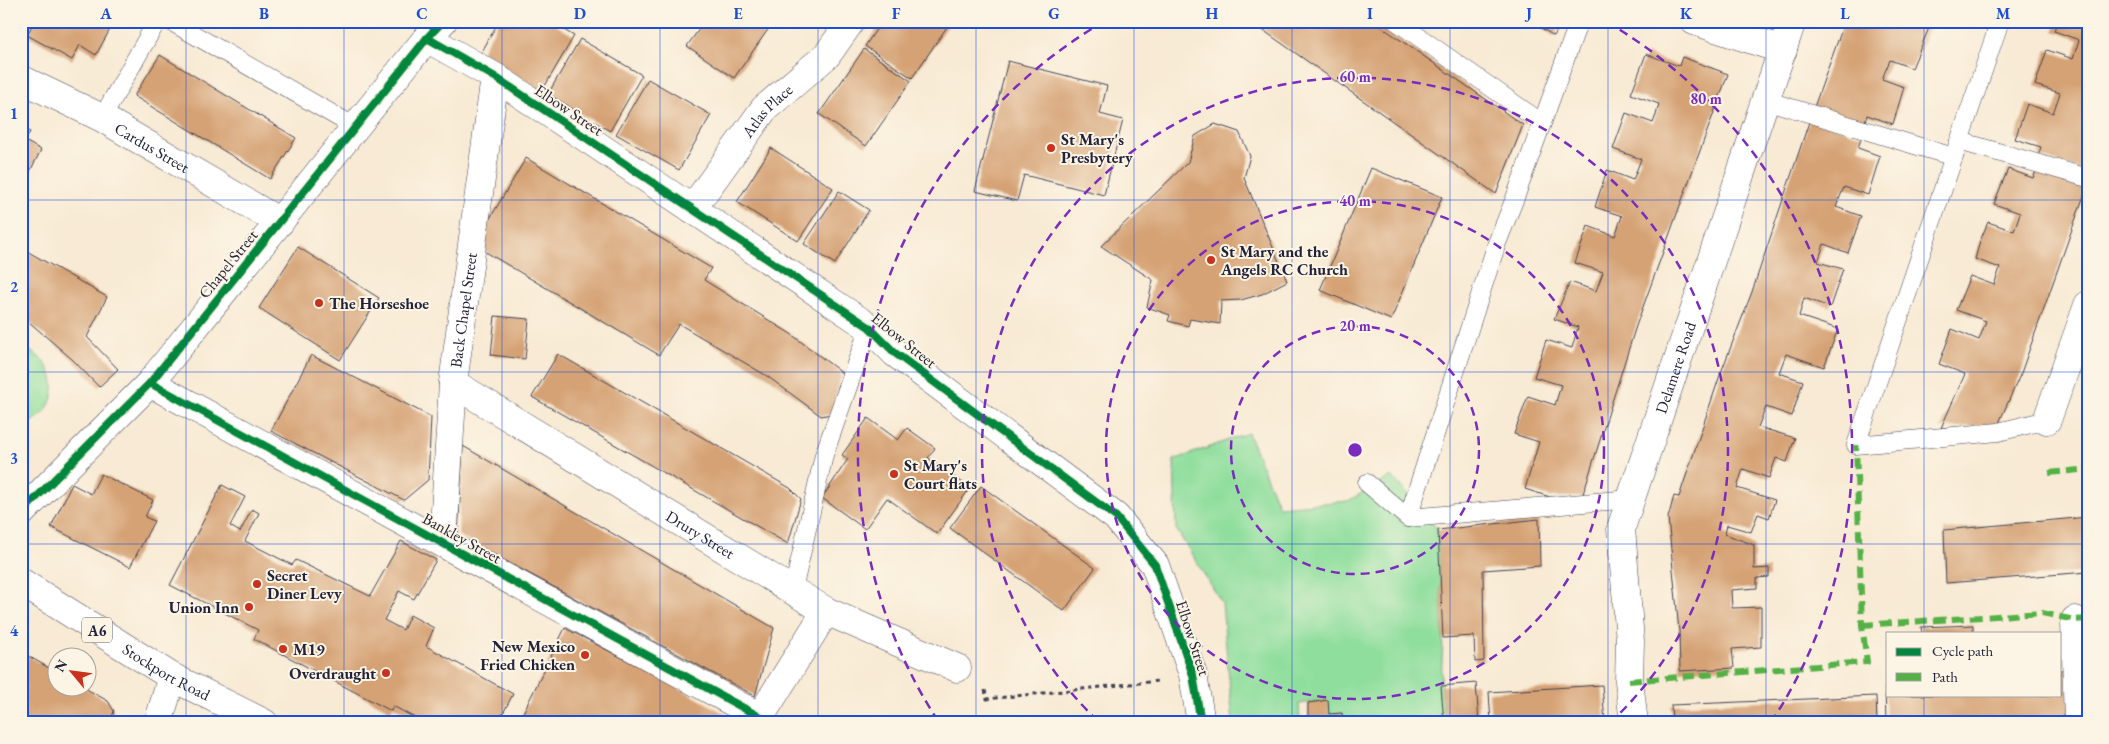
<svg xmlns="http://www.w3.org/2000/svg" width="2109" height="744" viewBox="0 0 2109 744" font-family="'EB Garamond',serif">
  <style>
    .green { fill: #8fde9d; stroke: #58806c }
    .building { fill: #d5a274 }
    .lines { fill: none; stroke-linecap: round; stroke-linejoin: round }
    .lane-casing { stroke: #424052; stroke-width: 19 }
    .street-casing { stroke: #424052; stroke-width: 29 }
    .secondary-casing { stroke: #424052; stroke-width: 29 }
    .highway-casing { stroke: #424052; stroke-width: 29 }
    .path { stroke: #424052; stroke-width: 3; stroke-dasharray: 4 4; stroke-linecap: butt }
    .lane { stroke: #fff; stroke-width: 18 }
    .street { stroke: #fff; stroke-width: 28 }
    .secondary { stroke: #fff; stroke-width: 28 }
    .highway { stroke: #fff; stroke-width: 28 }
    .quiet { stroke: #55b146; stroke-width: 6; stroke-dasharray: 12 6; stroke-linecap: butt }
    .cycleway-casing { stroke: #fcf5e5; stroke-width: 11 }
    .cycleway { stroke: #00873e; stroke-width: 8 }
    .grid { fill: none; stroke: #1d4ed8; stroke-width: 1; stroke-opacity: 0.55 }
    .ring { fill: none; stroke: #7b2cbf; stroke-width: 2.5; stroke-dasharray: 9 6 }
    .poi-dot { fill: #c8321e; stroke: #fcf5e5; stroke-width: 2 }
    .labels { text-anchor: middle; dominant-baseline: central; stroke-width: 4; stroke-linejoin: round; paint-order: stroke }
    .shield { fill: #fcf5e5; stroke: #63616e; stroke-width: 1 }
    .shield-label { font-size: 15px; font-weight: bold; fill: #22223b }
    .street-label { font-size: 16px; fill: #22223b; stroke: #fcf5e5 }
    .poi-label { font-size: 16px; font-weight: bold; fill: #22223b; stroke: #fcf5e5; text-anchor: start }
    .centre { fill: #7b2cbf; stroke: #fcf5e5; stroke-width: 2.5 }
    .ring-label { font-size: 15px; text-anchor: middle; font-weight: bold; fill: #7b2cbf; stroke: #fcf5e5; stroke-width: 4; stroke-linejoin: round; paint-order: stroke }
    .neatline { fill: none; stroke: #1d4ed8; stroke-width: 2 }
    .grid-label { font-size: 16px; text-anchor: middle; font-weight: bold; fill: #1d4ed8 }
  </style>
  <rect width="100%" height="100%" fill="#fcf5e5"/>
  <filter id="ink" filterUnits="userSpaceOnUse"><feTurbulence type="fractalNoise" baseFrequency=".02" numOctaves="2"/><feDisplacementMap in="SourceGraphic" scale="10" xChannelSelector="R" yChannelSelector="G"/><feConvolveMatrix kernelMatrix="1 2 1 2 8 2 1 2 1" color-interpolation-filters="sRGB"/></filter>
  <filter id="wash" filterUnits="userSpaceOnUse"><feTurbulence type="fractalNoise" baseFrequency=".0096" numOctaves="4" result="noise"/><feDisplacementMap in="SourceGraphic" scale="20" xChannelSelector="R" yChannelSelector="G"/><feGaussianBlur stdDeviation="1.12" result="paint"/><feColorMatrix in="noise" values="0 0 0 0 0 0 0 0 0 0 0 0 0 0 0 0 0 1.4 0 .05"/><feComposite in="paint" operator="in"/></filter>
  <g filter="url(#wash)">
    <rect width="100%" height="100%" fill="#f8ead4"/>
    <g class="green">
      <path d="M21,348C63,359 65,415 21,425Z"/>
      <polygon points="1248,433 1279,507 1348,501 1392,476 1438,530 1443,638 1441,686 1444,723 1344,723 1342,713 1329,714 1327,700 1299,704 1300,723 1233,723 1222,603 1176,529 1174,460"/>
    </g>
    <g id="blocks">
      <g class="building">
        <polygon points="34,21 113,21 114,22 96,55 80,45 72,60 27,35"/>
        <polygon points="499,21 549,21 574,36 542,91 480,55"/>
        <polygon points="705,21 774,21 734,78 687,46"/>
        <polygon points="882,21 951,21 912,78 865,46"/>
        <polygon points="1250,21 1373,21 1523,125 1496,194"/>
        <polygon points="1530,21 1563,21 1554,36"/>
        <polygon points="1845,21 1911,21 1929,28 1912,68 1890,60 1882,79 1904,87 1893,124 1867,115 1864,125 1814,107"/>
        <polygon points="2057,21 2088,21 2088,173 2038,156 2041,147 2015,139 2027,104 2053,113 2057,102 2060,93 2035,85 2047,50 2073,59 2079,40 2054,31"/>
        <polygon points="580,39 642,75 610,131 548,94"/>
        <polygon points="864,49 911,81 866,146 819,114"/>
        <polygon points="1646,54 1679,66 1682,57 1728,74 1636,326 1582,497 1550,497 1525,489 1539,442 1514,434 1528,396 1555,405 1561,385 1534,377 1546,340 1572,348 1578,327 1554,319 1570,282 1596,291 1603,272 1575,263 1588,226 1615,236 1622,216 1595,207 1607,170 1633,180 1641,159 1613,149 1626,113 1653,123 1656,115 1659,104 1631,94"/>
        <polygon points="160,55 296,138 270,179 134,96"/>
        <polygon points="1008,61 1107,86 1100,114 1123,120 1104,195 1024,175 1017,201 975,191"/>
        <polygon points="648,79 711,115 679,170 616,134"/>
        <polygon points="1810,119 1862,136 1858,148 1880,156 1868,195 1844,187 1836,207 1861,216 1848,253 1824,244 1818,262 1843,269 1830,307 1804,298 1801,309 1799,316 1838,329 1824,367 1786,354 1779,373 1803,381 1792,416 1766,407 1758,427 1795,438 1787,462 1776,458 1769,478 1743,469 1737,488 1775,500 1769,518 1758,514 1751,532 1727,525 1725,534 1754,545 1754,569 1769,568 1769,577 1757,578 1757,588 1731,590 1732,608 1761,607 1761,647 1732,649 1734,668 1680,671 1679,631 1668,518 1674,496 1679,497 1720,375 1752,292"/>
        <polygon points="1215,124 1239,132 1250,156 1244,178 1287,281 1262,294 1241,300 1221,301 1220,324 1190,319 1188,326 1168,321 1170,315 1147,307 1153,280 1101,246 1188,162 1195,136"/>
        <polygon points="21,127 30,132 25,141 41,150 24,183 21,182"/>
        <polygon points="771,148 833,188 798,241 737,202"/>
        <polygon points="526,158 711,268 704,280 791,334 842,373 831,414 821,416 767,376 679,324 659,355 474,245"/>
        <polygon points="1371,168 1442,197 1391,320 1320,290"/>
        <polygon points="2038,168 2087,187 2021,373 1998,425 1941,428 1965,374 1939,364 1952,329 1979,340 1986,321 1956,310 1970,276 1994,285 2000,268 1975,259 1980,241 1988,222 2014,231 2020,213 1994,204 2001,186 2008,169 2033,178"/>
        <polygon points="839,191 869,210 835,264 804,244"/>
        <polygon points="298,247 379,298 340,360 259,308"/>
        <polygon points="25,250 107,297 87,337 118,369 99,387 73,360 21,315 21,256"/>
        <polygon points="495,316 529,319 525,359 491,355"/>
        <polygon points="558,354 790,488 801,499 788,544 532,397"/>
        <polygon points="311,355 431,417 428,480 404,500 271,431"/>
        <polygon points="868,418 898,440 907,428 935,448 928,458 970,488 937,534 887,498 865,529 822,498 848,459 842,455"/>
        <polygon points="463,446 774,628 755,696 458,535"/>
        <polygon points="101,474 153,500 145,517 154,521 130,567 51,527 72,484 91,494"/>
        <polygon points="222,485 245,497 230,526 240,532 252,509 259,513 245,541 292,565 296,560 370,596 401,541 436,560 414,599 399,591 384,620 403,630 410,615 434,628 426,646 513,694 498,723 424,723 393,706 391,711 254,639 258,630 170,585"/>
        <polygon points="981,486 1095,568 1064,611 950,528"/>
        <polygon points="2088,517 2088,572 1946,583 1944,530"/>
        <polygon points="1539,519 1540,566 1483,570 1484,661 1475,662 1474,636 1443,638 1438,530"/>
        <polygon points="1973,625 1973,633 1922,633 1921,627"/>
        <polygon points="565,628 670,683 742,723 518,723"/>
        <polygon points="21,652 58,673 58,686 81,686 108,701 114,711 110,723 21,723"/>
        <polygon points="2070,669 2073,723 1886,723 1885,687 1888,686 1888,695 2060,695 2060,670"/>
        <polygon points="1476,683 1479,723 1444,723 1441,686"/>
        <polygon points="1602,685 1605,723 1491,723 1489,692"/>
        <polygon points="1876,696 1877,723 1672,723 1671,705"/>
        <polygon points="1328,700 1329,714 1342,713 1344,723 1308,723 1308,703"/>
      </g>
    </g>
  </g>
  <g filter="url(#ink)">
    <use href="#blocks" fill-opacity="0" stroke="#424052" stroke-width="1"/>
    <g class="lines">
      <defs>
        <g id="lane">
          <polyline points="170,21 355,127"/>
          <polyline points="1396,21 1542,123"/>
          <polyline points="2000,21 1856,445 1998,432 2047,420"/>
          <polyline points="1765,100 1954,157"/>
          <polyline points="102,118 157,21"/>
          <polyline points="1959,141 2088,178"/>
          <polyline points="1367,483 1408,518 1631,499"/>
          <polyline points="1408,518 1497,243 1515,198 1579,21"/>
          <polyline points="793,590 824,455 869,327"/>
        </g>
        <g id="street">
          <polyline points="1694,21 1783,50"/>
          <polyline points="427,38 495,77 869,327 895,353 1116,517 1155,565 1193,675 1201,723"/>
          <path id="s1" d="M21,79L102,118L280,222"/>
          <path id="s2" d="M692,209L764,109L827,55L851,21"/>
          <polyline points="150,383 760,717"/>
          <path id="s3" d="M453,383L826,611L957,668"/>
          <polyline points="2047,420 2088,305"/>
          <polyline points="21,513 150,383 427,38 443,21"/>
          <path id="s4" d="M443,543L453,383L495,77"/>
          <polyline points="2075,620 2078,723"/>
          <polyline points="760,723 760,717 826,611"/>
          <path id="s5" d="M1634,723L1629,681L1630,641L1621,528L1792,21"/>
        </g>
        <polyline id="secondary" points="158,723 172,677"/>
        <g id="highway">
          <path id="s6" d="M21,582L172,677L264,723"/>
        </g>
      </defs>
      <use href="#lane" class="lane-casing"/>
      <use href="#street" class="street-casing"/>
      <use href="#secondary" class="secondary-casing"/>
      <use href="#highway" class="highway-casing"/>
      <polyline class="path" points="985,690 987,699 1158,681"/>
      <use href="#lane" class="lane"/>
      <use href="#street" class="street"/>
      <use href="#secondary" class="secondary"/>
      <use href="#highway" class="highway"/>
      <g class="quiet">
        <polyline points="2049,473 2088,469"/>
        <polyline points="1862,625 2042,613 2075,620 2088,619"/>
        <polyline points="1629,681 1867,662 1862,625 1856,445"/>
      </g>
      <defs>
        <g id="cycleway">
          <polyline points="427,38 495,77 869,327 895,353 1116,517 1155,565 1193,675 1201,723"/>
          <polyline points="150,383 760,717"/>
          <polyline points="21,513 150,383 427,38 443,21"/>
        </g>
      </defs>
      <use href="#cycleway" class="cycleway-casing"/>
      <use href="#cycleway" class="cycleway"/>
    </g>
  </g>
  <path class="grid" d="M186,21V723M344,21V723M502,21V723M660,21V723M818,21V723M976,21V723M1134,21V723M1292,21V723M1450,21V723M1608,21V723M1766,21V723M1924,21V633M21,200H2088M21,372H2088M21,544H2088M1924,695V723"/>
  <g class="ring">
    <circle cx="1355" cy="450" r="124"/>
    <circle cx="1355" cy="450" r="249"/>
    <path d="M1098 721A373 373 0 1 1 1612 721"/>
    <path d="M938 721A497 497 0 0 1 1103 22M1607 22A497 497 0 0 1 1772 721"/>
  </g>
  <g class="poi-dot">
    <circle cx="1051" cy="148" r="5"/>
    <circle cx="1211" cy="260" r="5"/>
    <circle cx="319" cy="303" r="5"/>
    <circle cx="894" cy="474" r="5"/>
    <circle cx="257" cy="584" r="5"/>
    <circle cx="249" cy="607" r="5"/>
    <circle cx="283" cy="649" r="5"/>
    <circle cx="585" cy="655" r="5"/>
    <circle cx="386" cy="673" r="5"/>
  </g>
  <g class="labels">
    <rect class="shield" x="82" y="617.5" width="30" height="25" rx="4"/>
    <g class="shield-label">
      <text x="97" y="630">A6</text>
    </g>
    <g class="street-label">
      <text transform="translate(569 110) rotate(34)">Elbow Street</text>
      <text stroke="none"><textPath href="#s2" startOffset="124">Atlas Place</textPath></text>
      <text stroke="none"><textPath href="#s1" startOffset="148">Cardus Street</textPath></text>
      <text transform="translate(228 264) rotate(-51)">Chapel Street</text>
      <text stroke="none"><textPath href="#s4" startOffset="234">Back Chapel Street</textPath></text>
      <text transform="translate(904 340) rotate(39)">Elbow Street</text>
      <text stroke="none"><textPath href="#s5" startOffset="365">Delamere Road</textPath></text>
      <text stroke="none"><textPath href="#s3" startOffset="290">Drury Street</textPath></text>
      <text transform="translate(462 538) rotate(29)">Bankley Street</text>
      <text transform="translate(1193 638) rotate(72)">Elbow Street</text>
      <text stroke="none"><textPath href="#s6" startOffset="171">Stockport Road</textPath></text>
    </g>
    <g class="poi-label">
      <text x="1061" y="139">St Mary's<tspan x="1061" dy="18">Presbytery</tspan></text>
      <text x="1221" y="251">St Mary and the<tspan x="1221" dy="18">Angels RC Church</tspan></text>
      <text x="329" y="303">The Horseshoe</text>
      <text x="904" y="465">St Mary's<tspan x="904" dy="18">Court flats</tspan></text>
      <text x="267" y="575">Secret<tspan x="267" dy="18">Diner Levy</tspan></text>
      <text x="239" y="607" text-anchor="end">Union Inn</text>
      <text x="575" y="646" text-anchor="end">New Mexico<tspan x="575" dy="18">Fried Chicken</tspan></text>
      <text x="293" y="649">M19</text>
      <text x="376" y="673" text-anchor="end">Overdraught</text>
    </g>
  </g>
  <circle cx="1355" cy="450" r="8" class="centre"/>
  <g class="ring-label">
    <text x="1355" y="82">60 m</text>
    <text x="1706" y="104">80 m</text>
    <text x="1355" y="206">40 m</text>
    <text x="1355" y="331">20 m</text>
  </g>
  <rect width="2109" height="744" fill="none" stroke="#fcf5e5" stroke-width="55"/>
  <rect x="1886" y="632" width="175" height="65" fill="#fcf5e5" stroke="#a5a1a1"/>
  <rect x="1896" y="648" width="25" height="8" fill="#00873e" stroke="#a5a1a1"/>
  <text x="1932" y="656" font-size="15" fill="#22223b">Cycle path</text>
  <rect x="1896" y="673" width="25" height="8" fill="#55b146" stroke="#a5a1a1"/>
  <text x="1932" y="682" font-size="15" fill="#22223b">Path</text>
  <g transform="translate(72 672) rotate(299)"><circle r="24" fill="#fcf5e5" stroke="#a5a1a1"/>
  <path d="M0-4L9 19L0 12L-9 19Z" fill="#c8321e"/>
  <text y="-8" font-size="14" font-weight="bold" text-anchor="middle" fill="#22223b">N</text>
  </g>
  <rect x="28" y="28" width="2054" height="688" class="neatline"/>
  <g class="grid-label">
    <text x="106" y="19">A</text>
    <text x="264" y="19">B</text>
    <text x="422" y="19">C</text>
    <text x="580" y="19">D</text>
    <text x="738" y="19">E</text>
    <text x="896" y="19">F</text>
    <text x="1054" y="19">G</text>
    <text x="1212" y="19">H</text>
    <text x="1370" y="19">I</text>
    <text x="1529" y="19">J</text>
    <text x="1686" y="19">K</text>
    <text x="1845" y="19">L</text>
    <text x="2003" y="19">M</text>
    <text x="14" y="119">1</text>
    <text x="14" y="292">2</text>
    <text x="14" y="464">3</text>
    <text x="14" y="636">4</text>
  </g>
</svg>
